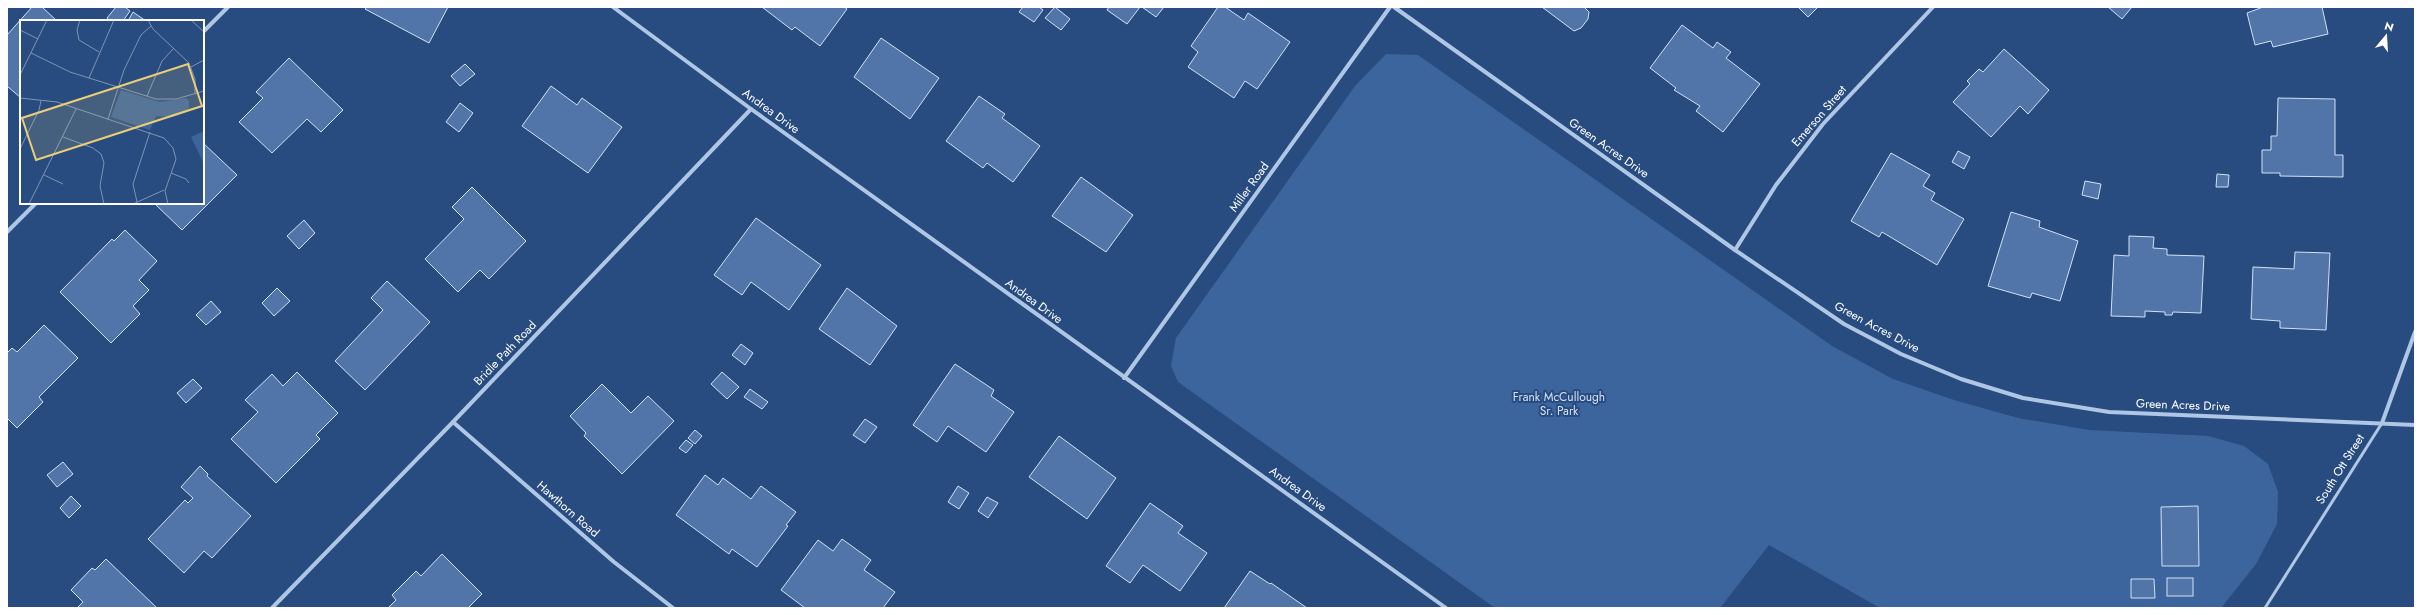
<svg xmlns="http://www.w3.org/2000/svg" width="2422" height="615" viewBox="0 0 2422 615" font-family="Jost,sans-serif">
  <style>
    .green { fill: #3d659d }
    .building { fill: #5175a8; stroke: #d2e1f5 }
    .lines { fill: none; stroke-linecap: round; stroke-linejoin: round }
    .lane { stroke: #afc6e5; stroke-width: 3 }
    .street { stroke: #afc6e5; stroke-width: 4 }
    .labels { text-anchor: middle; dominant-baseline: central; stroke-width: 4; stroke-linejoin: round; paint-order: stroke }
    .street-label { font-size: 12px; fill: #fff; stroke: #284c80 }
    .park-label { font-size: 12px; fill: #d2e1f5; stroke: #284c80 }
    .inset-road { fill: none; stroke: #7e94b3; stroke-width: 1 }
    .view { fill: #edce76; fill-opacity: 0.15; stroke: #edce76; stroke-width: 2 }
    .inset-edge { fill: none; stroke: #fff; stroke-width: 2 }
  </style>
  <rect width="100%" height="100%" fill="#284c80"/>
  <polygon class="green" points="1386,54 1418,55 1832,346 1893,379 1954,400 2018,418 2089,430 2208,436 2244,446 2268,464 2278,492 2277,524 2256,564 2221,608 1880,608 1769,545 1720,608 1495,608 1178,382 1171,366 1176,338 1355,86"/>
  <g class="building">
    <polygon points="32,7 42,7 57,21 21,21 21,98 7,86 7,35"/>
    <polygon points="116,7 125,7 130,11 123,21 111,21 107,18"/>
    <polygon points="367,7 448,7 429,43 365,9"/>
    <polygon points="762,7 844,7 847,9 820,46 795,27 792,30"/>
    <polygon points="1023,7 1039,7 1043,10 1034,22 1019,12"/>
    <polygon points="1055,7 1070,19 1061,30 1045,18"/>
    <polygon points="1109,7 1140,7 1127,24 1107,10"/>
    <polygon points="1142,7 1164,7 1156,17"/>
    <polygon points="1218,7 1225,7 1244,20 1248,13 1290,42 1257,89 1245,81 1234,98 1188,67 1198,52 1191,46"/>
    <polygon points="1542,7 1584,7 1589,12 1588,19 1581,28 1574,31"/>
    <polygon points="1798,7 1818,7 1808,17"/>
    <polygon points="2108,7 2132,7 2122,19"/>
    <polygon points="2263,7 2322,7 2328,34 2273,47 2271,41 2255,45 2247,13"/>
    <polygon points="133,12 146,21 128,21"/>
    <polygon points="1682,25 1713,48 1717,42 1731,52 1726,58 1760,84 1723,132 1696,111 1700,106 1674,90 1676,88 1650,68"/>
    <polygon points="881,38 939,78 910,119 854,77"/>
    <polygon points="2004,49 2049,90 2028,114 2020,106 1991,137 1953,102 1970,84 1967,81 1979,69 1983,72"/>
    <polygon points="289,58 343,110 321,132 307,119 272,153 239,122 263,98 256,92"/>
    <polygon points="465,64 475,74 460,86 451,76"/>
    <polygon points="551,86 577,105 582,98 622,127 588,173 522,126"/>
    <polygon points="979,96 1005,114 1002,118 1040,146 1013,182 987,163 983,168 946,141"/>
    <polygon points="2278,98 2335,99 2335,155 2343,155 2343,177 2280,176 2280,173 2262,173 2262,150 2271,150 2271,136 2277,136"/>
    <polygon points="460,103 473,113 459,132 446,122"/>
    <polygon points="203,143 237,175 182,230 154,203 203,203"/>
    <polygon points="1958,151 1970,157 1964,169 1952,162"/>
    <polygon points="1891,153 1930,175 1923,186 1935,193 1931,200 1964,219 1937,265 1882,232 1879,237 1851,221"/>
    <polygon points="2217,174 2229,175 2228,187 2216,187"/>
    <polygon points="1081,177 1133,215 1106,252 1052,216"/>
    <polygon points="2085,181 2101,184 2098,199 2082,195"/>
    <polygon points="472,187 526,241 489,279 480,270 458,292 425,259 464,219 452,207"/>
    <polygon points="2011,212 2040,221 2039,227 2078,241 2060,301 2032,293 2030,298 1988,286"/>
    <polygon points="756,218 821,265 789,310 751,282 742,295 714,275"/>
    <polygon points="304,220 315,233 299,249 287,236"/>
    <polygon points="125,230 157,261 139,280 149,290 133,306 140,314 111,343 60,292 112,239 114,241"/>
    <polygon points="2129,236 2154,237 2153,248 2167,249 2167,255 2204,256 2201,313 2173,312 2172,315 2165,315 2165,312 2145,311 2145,317 2111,316 2114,255 2129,256"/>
    <polygon points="2295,252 2330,253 2326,330 2280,328 2280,321 2251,319 2253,267 2294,269"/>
    <polygon points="387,281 430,322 365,390 335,361 383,310 371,298"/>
    <polygon points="277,288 290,301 274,316 262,303"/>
    <polygon points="847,288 897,326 870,365 819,329"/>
    <polygon points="211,301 221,312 206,325 196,315"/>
    <polygon points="44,325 78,358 39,397 43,402 17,428 7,418 7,353 12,348 17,352"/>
    <polygon points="741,344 753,353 745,365 732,355"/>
    <polygon points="955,364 994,390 991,396 1014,412 986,452 948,426 937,442 913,425"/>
    <polygon points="297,372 338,413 316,435 320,439 276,483 231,439 258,412 245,400 272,374 283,386"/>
    <polygon points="722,372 739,387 727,399 711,384"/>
    <polygon points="193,379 202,388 186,403 177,393"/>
    <polygon points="602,384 631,413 648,396 674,421 622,474 584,436 586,433 570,416"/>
    <polygon points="750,389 768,402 762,409 744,397"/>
    <polygon points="865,419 877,427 865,443 853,435"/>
    <polygon points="695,430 702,436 695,444 688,438"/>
    <polygon points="1059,436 1116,478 1087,519 1029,477"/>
    <polygon points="686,440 693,445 686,453 679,448"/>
    <polygon points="63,462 73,474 57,487 47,475"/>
    <polygon points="200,466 208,474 207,476 251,516 212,558 204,551 184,573 148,539 185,500 188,503 193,498 181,487"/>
    <polygon points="705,475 718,485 723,478 751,499 761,486 796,512 786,525 788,526 757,567 732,549 729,554 676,515"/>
    <polygon points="958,486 969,493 959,509 948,502"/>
    <polygon points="71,496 81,506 69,518 60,508"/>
    <polygon points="987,497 998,503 988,518 978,511"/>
    <polygon points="1150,503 1183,526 1178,533 1207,553 1180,591 1143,565 1130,583 1106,566"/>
    <polygon points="2198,506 2199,566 2162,566 2161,507"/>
    <polygon points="842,539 871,560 864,570 895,592 883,608 805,608 781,590 818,540 833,551"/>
    <polygon points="442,554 482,594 468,608 388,608 396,600 392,595 416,571 421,576"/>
    <polygon points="106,559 157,608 77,608 83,602 71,590 92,568 95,570"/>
    <polygon points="1250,571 1270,584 1271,583 1307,608 1224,608"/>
    <rect x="2167" y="578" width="26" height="18"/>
    <polygon points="2131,579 2154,579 2155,598 2131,598"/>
  </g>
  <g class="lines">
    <polyline class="lane" points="2265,608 2382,423"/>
    <g class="street">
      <polyline points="613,7 751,109 1446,608"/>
      <polyline points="1394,7 1735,250 1844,324 1901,354 1961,379 2023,398 2109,412 2415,425"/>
      <polyline points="203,32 228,7"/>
      <polyline points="7,232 36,203"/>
      <polyline points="1735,250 1776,185 1823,124 1933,7"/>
      <polyline points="1124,378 1390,7"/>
      <polyline points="453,422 614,562 673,608"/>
      <polyline points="2382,423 2415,332"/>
      <polyline points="272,608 453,422 751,109"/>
    </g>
  </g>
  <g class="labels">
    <g class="street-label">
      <text transform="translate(771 111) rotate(36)">Andrea Drive</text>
      <text transform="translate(1819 116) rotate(-49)">Emerson Street</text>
      <text transform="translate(1609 148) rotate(35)">Green Acres Drive</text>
      <text transform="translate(1249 187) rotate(-54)">Miller Road</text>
      <text transform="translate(1034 301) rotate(36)">Andrea Drive</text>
      <text transform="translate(1877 327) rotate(28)">Green Acres Drive</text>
      <text transform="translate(505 353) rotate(-46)">Bridle Path Road</text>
      <text transform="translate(2183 405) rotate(2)">Green Acres Drive</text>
      <text transform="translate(2340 469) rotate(-58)">South Ott Street</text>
      <text transform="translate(1298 489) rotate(36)">Andrea Drive</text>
      <text transform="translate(568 509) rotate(41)">Hawthorn Road</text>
    </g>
    <g class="park-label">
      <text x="1559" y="397">Frank McCullough<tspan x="1559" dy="14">Sr. Park</tspan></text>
    </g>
  </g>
  <g transform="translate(20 20)">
    <rect width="184" height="184" fill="#284c80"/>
    <path d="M101,70L140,82L166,78L169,81V86L168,91L153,97L136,96L130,110L91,97ZM184,111V144L171,117Z" fill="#3d659d"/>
    <path class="inset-road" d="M60,0L57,10L59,20L79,32M128,0L133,9L169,43L175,59V74M171,0L184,12M0,10L18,19M11,33L50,52L136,79H156L184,71M171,47L184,40M0,55L27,0M69,58L94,0M127,76L142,41L154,28M0,78L37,82L144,118L153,128L156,139L145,171L148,184M88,99L104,50L121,15L131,6M43,117L73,128L81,134L84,143L80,166L84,184M0,129L19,90L21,81M151,153L166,159L169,163M24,155L43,164M117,182L113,164L130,112M9,184L56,89M113,184L144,170"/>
    <path class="view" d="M168,44L182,86L16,140L2,98Z"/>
    <rect width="184" height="184" class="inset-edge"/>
  </g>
  <rect width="2422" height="615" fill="none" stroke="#ffffff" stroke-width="16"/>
  <g transform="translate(2386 36) rotate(18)" stroke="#284c80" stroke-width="3" paint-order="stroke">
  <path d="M0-3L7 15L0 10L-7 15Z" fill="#ffffff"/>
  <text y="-6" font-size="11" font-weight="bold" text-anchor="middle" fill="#ffffff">N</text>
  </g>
</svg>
